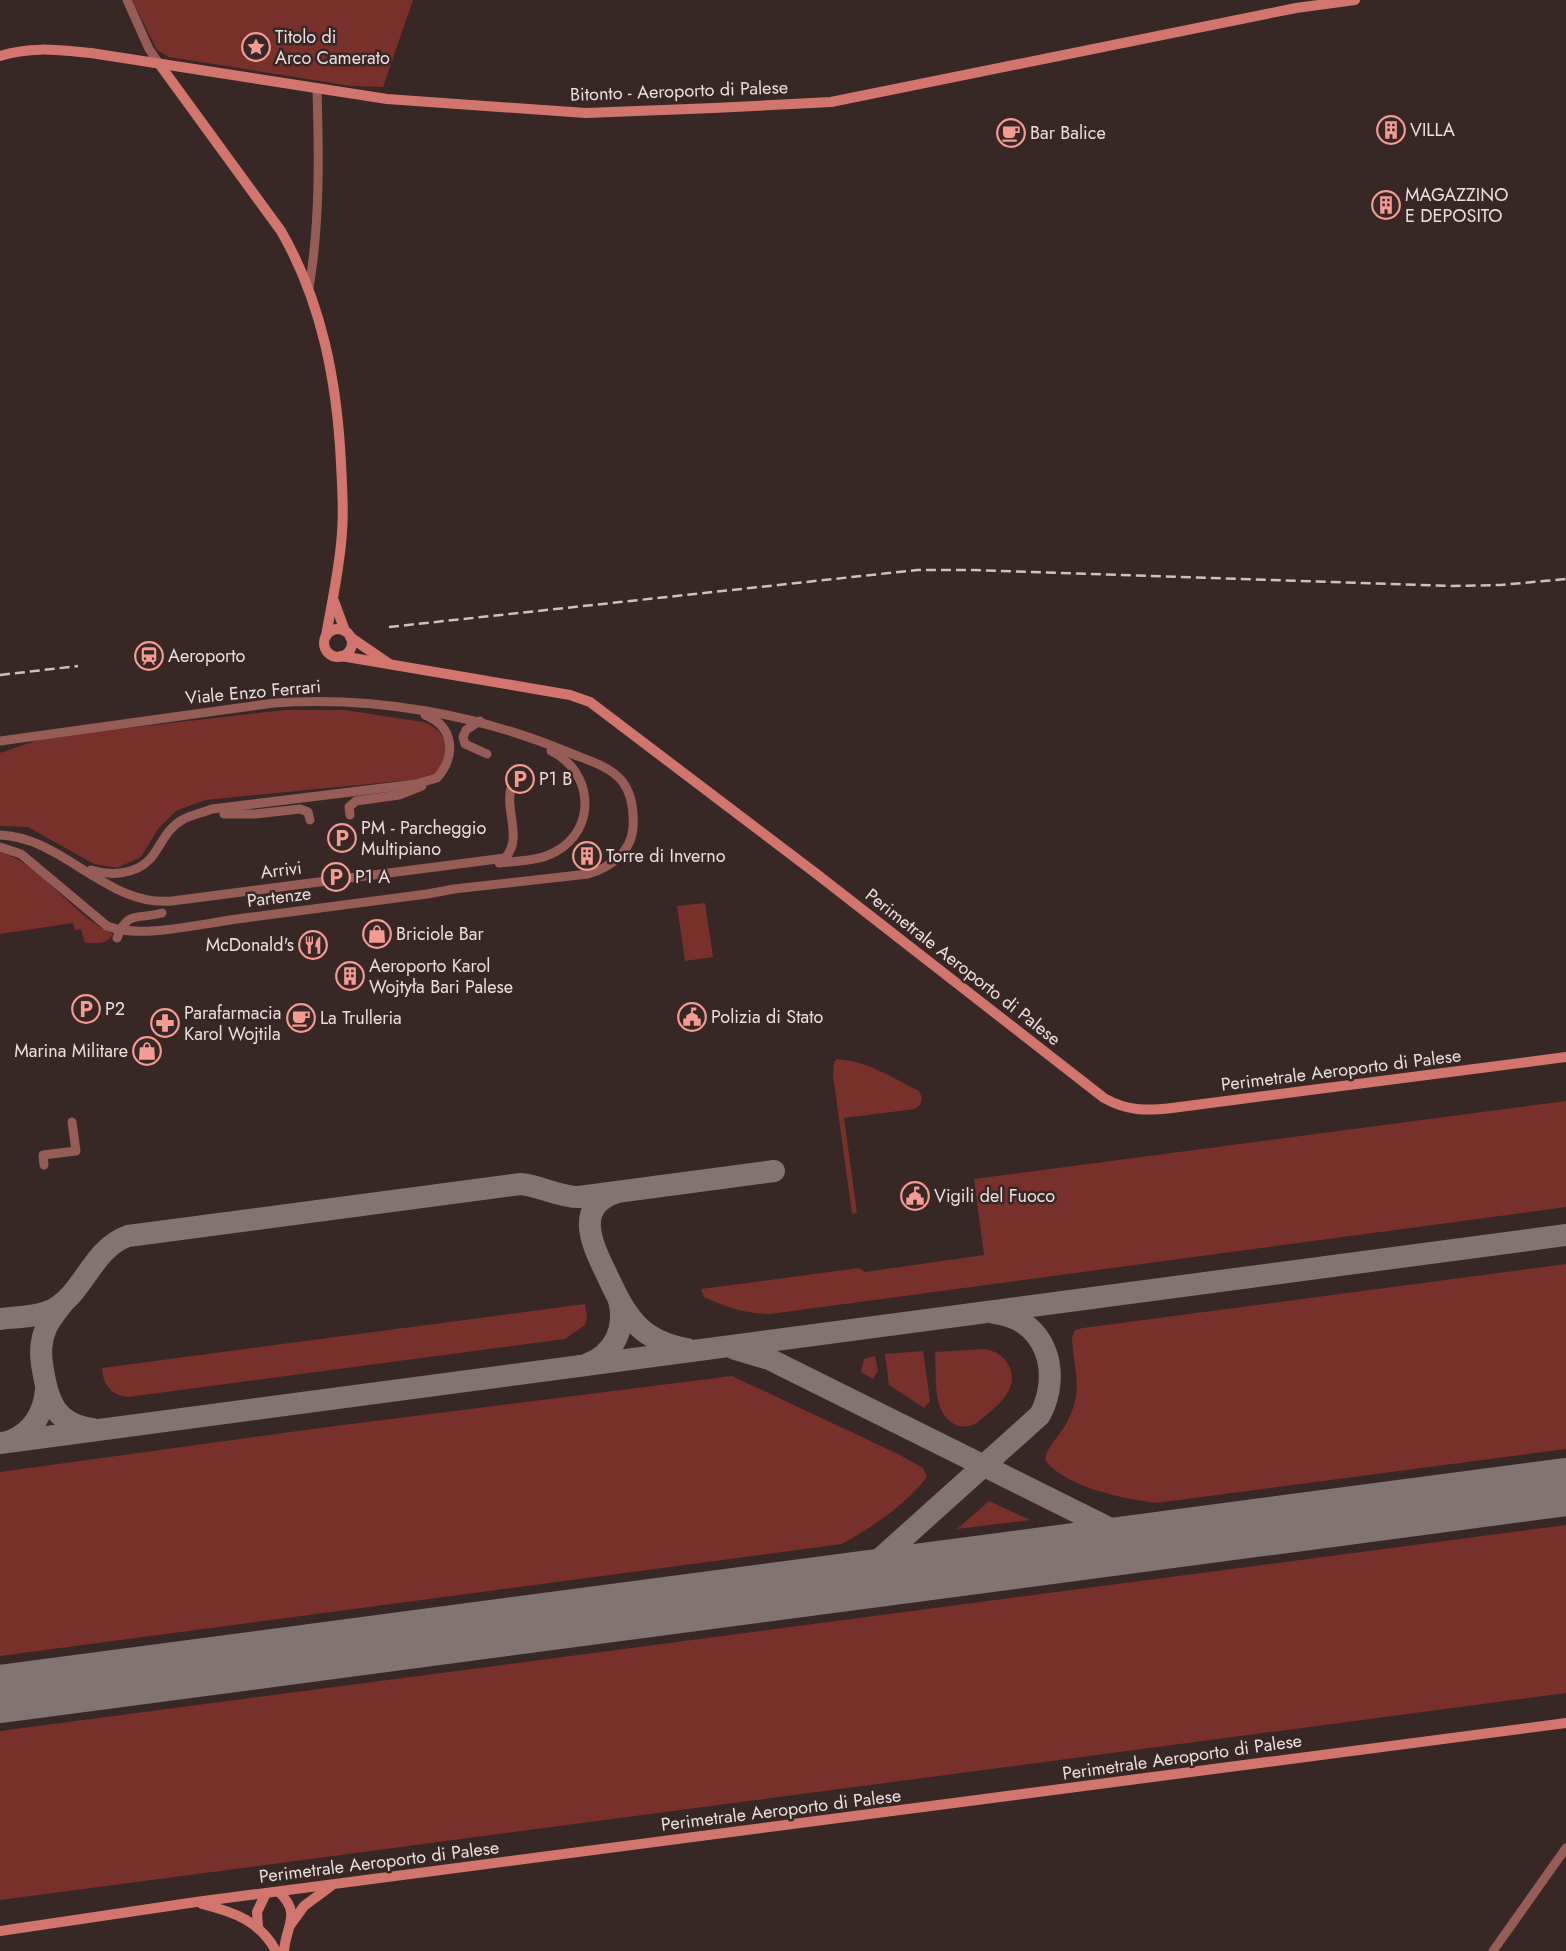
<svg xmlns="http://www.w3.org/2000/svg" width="1566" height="1951" viewBox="0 0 1566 1951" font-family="Jost,sans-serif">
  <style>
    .green { fill: #78302b }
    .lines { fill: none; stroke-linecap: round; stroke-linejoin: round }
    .taxiway { stroke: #827472; stroke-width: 22 }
    .runway { stroke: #827472; stroke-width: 58 }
    .street { stroke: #965d57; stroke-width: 9 }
    .secondary { stroke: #d2766d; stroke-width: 10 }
    .rail { stroke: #cdc1bf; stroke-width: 2.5; stroke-dasharray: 10 5; stroke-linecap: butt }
    .street-bridge { stroke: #965d57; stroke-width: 9 }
    .labels { text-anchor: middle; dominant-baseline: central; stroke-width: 5; stroke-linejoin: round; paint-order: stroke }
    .poi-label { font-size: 18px; fill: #eadfdd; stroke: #372725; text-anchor: start }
    .street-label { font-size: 18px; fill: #eadfdd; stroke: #372725 }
  </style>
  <rect width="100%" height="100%" fill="#372725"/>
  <g class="green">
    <polygon points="132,0 413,0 383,87 351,86 169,57 157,50"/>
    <path d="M285,710H344L423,722C447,730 457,756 435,774C432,777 425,778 420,779L205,800L176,811L158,829L141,857L117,868L94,864L28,827L0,826V753L38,740L66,735Z"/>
    <path d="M0,852C40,862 72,916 113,934C105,947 95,942 85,943L81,929L75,930L73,923L0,934Z"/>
    <polygon points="705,903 713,957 685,961 677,906"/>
    <path d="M837,1059C868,1061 893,1078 919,1091L922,1098L920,1105L915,1109L844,1118L857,1213L852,1214L833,1075L834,1062Z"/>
    <path d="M1566,1101V1207L770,1314C746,1314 725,1307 704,1297L701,1289L859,1268L865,1272L984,1255L974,1179Z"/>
    <path d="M1566,1264V1449L1156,1503C1124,1499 1065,1487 1045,1460C1047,1445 1059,1437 1066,1424C1085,1390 1073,1370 1072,1337L1075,1330L1083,1328Z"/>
    <path d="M585,1304L587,1318L585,1325L565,1339L128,1397C110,1395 103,1384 102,1368Z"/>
    <path d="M984,1349C996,1351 1004,1356 1009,1366C1021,1391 993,1409 977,1423C969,1427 962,1428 954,1424C931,1411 937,1375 935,1352Z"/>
    <polygon points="923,1351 930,1401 924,1408 889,1385 885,1354"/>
    <polygon points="875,1356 878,1371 873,1379 861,1372 864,1359"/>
    <path d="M732,1376L898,1454L923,1468L927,1477C905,1505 873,1527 842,1544L0,1656V1472L335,1426Z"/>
    <polygon points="989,1501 1030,1520 957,1529"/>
    <polygon points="1566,1525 1566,1693 0,1900 0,1731"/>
  </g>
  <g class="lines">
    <g class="taxiway">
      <path d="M618,1192C572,1206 593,1246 607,1275C615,1292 623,1310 636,1324C649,1338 669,1346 687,1349"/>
      <path d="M63,1303C57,1311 50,1319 46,1328C40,1342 40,1356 43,1370C48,1402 56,1424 92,1429"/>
      <path d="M0,1319C17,1317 38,1317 54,1309C85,1291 92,1249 128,1236L521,1184C541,1186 559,1197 579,1197L774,1171"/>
      <polyline points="735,1349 769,1359 1115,1531 1129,1537 1158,1541"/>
      <path d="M588,1364C615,1353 626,1328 619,1300"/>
      <path d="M10,1441C32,1433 44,1413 46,1390"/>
      <polyline points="0,1443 1566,1235"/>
      <path d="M902,1540C897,1559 904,1567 922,1572"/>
      <polyline points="1071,1552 1087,1543 1091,1533 1082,1515"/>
      <path d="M834,1584L850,1580L871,1567L1040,1415C1062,1373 1047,1320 995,1313"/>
    </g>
    <polyline class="runway" points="0,1694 1566,1487"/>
    <g class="street">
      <polyline points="127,0 149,49 160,65"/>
      <path d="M309,288C320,223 319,155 317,90"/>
      <polyline points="480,721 466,730 463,737 465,744 487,754"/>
      <path d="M0,741L274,703C374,696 477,714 570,753C587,760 610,766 622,781C633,795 634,812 633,828C631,853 609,868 588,874L454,889L427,894L245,918"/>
      <polyline points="224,814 255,814 300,809 308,812 310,820"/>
      <polyline points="350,815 349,807 356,801 399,795 422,786"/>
      <path d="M0,835C63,837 107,907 172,901L505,858C524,838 503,808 512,785"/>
      <polyline points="0,847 21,854 107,926"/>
      <path d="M499,863C517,861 539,861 555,852C598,829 593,771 551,751"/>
      <path d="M91,870C110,876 135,875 150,859C161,846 166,829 182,820C191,815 202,813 212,809L416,784L437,778C456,756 455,727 425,715"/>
      <path d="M117,938C128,910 136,920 162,913"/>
      <polyline points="44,1165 43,1155 76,1151 72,1122"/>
      <polyline points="1493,1951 1566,1848"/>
    </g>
    <g class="secondary">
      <path d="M0,56C31,46 59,50 91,53L387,99L586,113L714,108L831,102L1296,8L1355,0"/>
      <path d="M160,65L281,231C322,302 337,382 341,463C342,486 344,509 342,532C340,567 332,601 326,636"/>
      <polyline points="334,601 345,631"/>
      <circle cx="338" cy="643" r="14"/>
      <polyline points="350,637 388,663"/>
      <path d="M341,656L570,695L590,702L818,875L1104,1098C1127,1111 1146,1111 1172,1108L1566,1057"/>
      <path d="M279,1892C302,1914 286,1925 284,1951"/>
      <path d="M202,1904C234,1912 260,1921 276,1951"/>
      <polyline points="291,1924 304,1906 331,1886"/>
      <polyline points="258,1927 257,1912 266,1893"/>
      <polyline points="0,1931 196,1902 1566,1723"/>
    </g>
    <g class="rail">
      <polyline points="389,627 917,570 973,570 1451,586 1501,585 1566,579"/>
      <polyline points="0,675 78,666"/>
    </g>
    <path class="street-bridge" d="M107,926C142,940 207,922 245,918"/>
  </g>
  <defs>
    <symbol id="sight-ring" viewBox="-11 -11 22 22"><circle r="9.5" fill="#372725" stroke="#f59c92" stroke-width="1.5"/><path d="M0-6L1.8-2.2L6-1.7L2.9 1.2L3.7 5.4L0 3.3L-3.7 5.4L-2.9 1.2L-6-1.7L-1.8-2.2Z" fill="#f59c92"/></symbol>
    <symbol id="building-ring" viewBox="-11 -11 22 22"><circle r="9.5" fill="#372725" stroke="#f59c92" stroke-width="1.5"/><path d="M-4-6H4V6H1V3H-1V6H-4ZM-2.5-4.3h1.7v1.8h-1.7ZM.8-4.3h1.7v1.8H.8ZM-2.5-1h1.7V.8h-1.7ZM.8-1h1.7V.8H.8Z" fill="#f59c92"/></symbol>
    <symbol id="cafe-ring" viewBox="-11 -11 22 22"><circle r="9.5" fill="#372725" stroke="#f59c92" stroke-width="1.5"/><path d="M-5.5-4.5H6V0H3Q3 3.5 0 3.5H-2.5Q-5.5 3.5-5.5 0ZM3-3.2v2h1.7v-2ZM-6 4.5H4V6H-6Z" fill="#f59c92"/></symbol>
    <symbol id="station-ring" viewBox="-11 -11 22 22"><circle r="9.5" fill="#372725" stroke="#f59c92" stroke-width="1.5"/><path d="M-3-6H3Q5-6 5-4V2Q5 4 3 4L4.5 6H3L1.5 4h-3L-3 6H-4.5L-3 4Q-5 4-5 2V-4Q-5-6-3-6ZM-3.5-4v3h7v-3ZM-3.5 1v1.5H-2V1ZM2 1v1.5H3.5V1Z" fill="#f59c92"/></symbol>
    <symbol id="parking-ring" viewBox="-11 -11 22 22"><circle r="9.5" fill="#372725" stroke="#f59c92" stroke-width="1.5"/><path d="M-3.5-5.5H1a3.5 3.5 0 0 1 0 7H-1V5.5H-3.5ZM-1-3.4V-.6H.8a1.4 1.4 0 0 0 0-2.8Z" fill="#f59c92"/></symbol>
    <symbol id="shop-ring" viewBox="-11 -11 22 22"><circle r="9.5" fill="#372725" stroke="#f59c92" stroke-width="1.5"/><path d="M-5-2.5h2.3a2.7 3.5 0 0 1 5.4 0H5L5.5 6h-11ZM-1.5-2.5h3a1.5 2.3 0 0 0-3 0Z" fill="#f59c92"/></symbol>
    <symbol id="restaurant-ring" viewBox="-11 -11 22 22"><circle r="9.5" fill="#372725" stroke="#f59c92" stroke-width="1.5"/><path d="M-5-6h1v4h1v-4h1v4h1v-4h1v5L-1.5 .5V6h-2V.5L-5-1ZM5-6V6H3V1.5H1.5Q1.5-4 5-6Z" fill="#f59c92"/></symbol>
    <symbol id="civic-ring" viewBox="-11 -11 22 22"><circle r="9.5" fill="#372725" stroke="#f59c92" stroke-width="1.5"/><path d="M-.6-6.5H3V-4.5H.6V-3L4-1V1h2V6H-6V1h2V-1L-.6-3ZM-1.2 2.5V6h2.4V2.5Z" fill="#f59c92"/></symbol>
    <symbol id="pharmacy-ring" viewBox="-11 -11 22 22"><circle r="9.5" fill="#372725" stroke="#f59c92" stroke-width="1.5"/><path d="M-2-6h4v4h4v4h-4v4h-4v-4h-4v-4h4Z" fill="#f59c92"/></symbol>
  </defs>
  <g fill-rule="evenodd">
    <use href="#sight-ring" x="240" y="31" width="32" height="32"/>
    <use href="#building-ring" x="1375" y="114" width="32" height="32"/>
    <use href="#cafe-ring" x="995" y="117" width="32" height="32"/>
    <use href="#building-ring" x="1370" y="189" width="32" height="32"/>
    <use href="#station-ring" x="133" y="640" width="32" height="32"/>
    <use href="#parking-ring" x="504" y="763" width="32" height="32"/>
    <use href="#parking-ring" x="326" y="822" width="32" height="32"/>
    <use href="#building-ring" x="571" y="840" width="32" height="32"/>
    <use href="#parking-ring" x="320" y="861" width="32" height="32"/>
    <use href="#shop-ring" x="361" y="918" width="32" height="32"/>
    <use href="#restaurant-ring" x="297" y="929" width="32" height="32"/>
    <use href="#building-ring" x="334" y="960" width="32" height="32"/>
    <use href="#parking-ring" x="70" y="993" width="32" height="32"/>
    <use href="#civic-ring" x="676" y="1001" width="32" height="32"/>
    <use href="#cafe-ring" x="285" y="1002" width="32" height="32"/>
    <use href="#pharmacy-ring" x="149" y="1007" width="32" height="32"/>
    <use href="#shop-ring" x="131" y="1035" width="32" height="32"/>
    <use href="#civic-ring" x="899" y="1180" width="32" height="32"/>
  </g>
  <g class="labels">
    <g class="poi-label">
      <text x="275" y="37">Titolo di<tspan x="275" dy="21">Arco Camerato</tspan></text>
      <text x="1410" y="130">VILLA</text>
      <text x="1030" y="133">Bar Balice</text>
      <text x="1405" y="195">MAGAZZINO<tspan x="1405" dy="21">E DEPOSITO</tspan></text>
      <text x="168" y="656">Aeroporto</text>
      <text x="539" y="779">P1 B</text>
      <text x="361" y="828">PM - Parcheggio<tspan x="361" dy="21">Multipiano</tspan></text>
      <text x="606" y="856">Torre di Inverno</text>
      <text x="355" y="877">P1 A</text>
      <text x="396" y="934">Briciole Bar</text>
      <text x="294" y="945" text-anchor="end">McDonald's</text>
      <text x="369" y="966">Aeroporto Karol<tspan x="369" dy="21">Wojtyła Bari Palese</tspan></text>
      <text x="105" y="1009">P2</text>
      <text x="184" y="1013">Parafarmacia<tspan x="184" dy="21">Karol Wojtila</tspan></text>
      <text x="711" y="1017">Polizia di Stato</text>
      <text x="320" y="1018">La Trulleria</text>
      <text x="128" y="1051" text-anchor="end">Marina Militare</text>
      <text x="934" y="1196">Vigili del Fuoco</text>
    </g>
    <g class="street-label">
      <text transform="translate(679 91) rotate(-2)">Bitonto - Aeroporto di Palese</text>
      <text transform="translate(253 692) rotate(-5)">Viale Enzo Ferrari</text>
      <text transform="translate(281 870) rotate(-7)">Arrivi</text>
      <text transform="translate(279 897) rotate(-7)">Partenze</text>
      <text transform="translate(963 967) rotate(38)">Perimetrale Aeroporto di Palese</text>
      <text transform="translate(1341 1070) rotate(-7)">Perimetrale Aeroporto di Palese</text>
      <text transform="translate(1182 1757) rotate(-8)">Perimetrale Aeroporto di Palese</text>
      <text transform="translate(781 1810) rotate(-7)">Perimetrale Aeroporto di Palese</text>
      <text transform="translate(379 1862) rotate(-7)">Perimetrale Aeroporto di Palese</text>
    </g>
  </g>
</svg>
